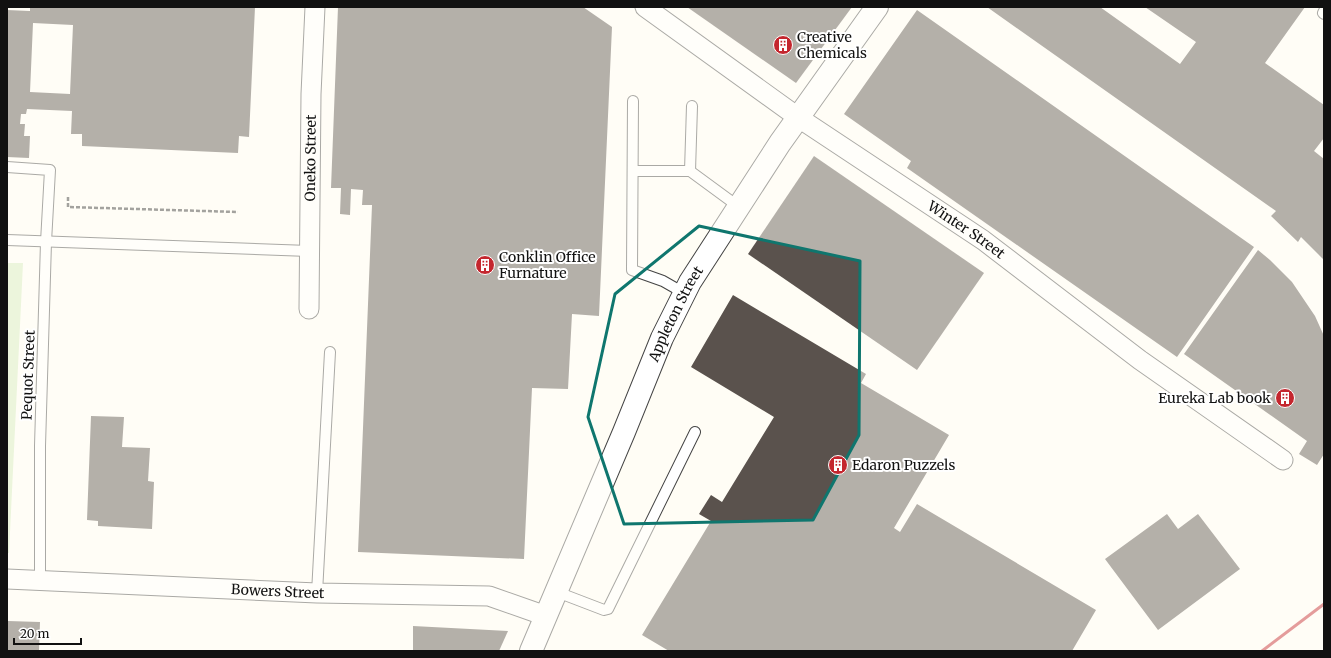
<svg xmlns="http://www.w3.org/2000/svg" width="1331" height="658" viewBox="0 0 1331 658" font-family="Merriweather,serif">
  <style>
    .green { fill: #d5ebbd }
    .building { fill: #5a524d; fill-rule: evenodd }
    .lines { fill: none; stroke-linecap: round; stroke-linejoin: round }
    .service-casing { stroke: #444; stroke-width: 12 }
    .minor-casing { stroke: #444; stroke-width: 21 }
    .tertiary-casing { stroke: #444; stroke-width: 24 }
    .path { stroke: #333; stroke-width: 2.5; stroke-dasharray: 4 2; stroke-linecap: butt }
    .service { stroke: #fff; stroke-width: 10 }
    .minor { stroke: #fff; stroke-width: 19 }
    .tertiary { stroke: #fff; stroke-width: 22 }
    .rail { stroke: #c4262e; stroke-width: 3 }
    .marked { fill: none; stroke: #0f766e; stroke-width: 3; stroke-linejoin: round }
    .labels { text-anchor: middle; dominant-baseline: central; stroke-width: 4; stroke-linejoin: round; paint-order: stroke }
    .poi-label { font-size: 14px; fill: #111; stroke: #fff; text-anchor: start }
    .street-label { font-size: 14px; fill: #111; stroke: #fff }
  </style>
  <rect width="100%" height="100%" fill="#fffdf5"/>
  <polygon class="green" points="7,263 23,263 9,553 7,553"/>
  <g class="building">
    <path d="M30,7L78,8V7H255L249,137L239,136L238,153L82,146V134H71L72,111L27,109L26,114H21L20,124H25L24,136H30L29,158L7,157V10L30,11ZM33,23L73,25L70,94L30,92Z"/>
    <polygon points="338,7 583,7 612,27 599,316 572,314 568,389 532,388 524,559 358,552 372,205 362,205 363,190 351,189 350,215 340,214 341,188 331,188"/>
    <polygon points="687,7 852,7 796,83"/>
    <polygon points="987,7 1100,7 1180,64 1196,42 1145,7 1305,7 1265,63 1324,105 1324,138 1314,151 1324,159 1324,260 1301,237 1298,242 1271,216 1276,211"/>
    <polygon points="917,10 1254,247 1177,357 907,168 911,161 844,114"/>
    <polygon points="814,156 984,273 917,370 748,254"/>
    <polygon points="1258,250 1270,260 1292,282 1315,316 1324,336 1324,454 1317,465 1299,454 1307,441 1184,354"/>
    <polygon points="733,295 866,374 861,383 949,435 894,528 900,532 917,504 1096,610 1072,651 669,651 642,635 711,521 699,514 711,495 722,502 774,417 691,367"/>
    <polygon points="91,416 124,417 122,447 150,448 148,481 154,482 152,529 98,526 98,521 87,520"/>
    <polygon points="1167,514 1178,529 1198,514 1240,569 1158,630 1105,559"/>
    <polygon points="8,621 40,622 39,651 7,651"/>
    <polygon points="413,626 508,631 499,651 413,651"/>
  </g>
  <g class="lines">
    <defs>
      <g id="service">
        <polyline points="1324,11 1323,13 1324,14"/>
        <polyline points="633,101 632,270 663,281 684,293"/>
        <polyline points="7,167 50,170 46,242 40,446 40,581"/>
        <polyline points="633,171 690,171 739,207"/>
        <polyline points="690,171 692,106"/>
        <polyline points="7,240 309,251"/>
        <polyline points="557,592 604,610 608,609 695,432"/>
        <polyline points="317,593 330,352"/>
      </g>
      <g id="minor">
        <path id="s1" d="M645,7L799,118L983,240L1140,360L1283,460"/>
        <path id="s2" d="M309,309L311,94L315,7"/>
        <path id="s3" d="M7,579L317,593L489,596L546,616"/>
      </g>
      <g id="tertiary">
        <path id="s4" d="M531,651L624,432L662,338L690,282L780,143L877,7"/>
      </g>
    </defs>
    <use href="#service" class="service-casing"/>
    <use href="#minor" class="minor-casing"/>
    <use href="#tertiary" class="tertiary-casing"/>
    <polyline class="path" points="68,197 68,207 238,212"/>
    <use href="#service" class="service"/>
    <use href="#minor" class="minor"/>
    <use href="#tertiary" class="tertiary"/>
    <polyline class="rail" points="1262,651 1324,604"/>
  </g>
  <path d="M0 0H1331V658H0ZM699,226L860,261L859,435L813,520L624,524L588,417L615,294Z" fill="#fffdf5" fill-opacity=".55" fill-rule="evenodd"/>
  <path class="marked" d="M699,226L860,261L859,435L813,520L624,524L588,417L615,294Z"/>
  <defs>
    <symbol id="building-disc" viewBox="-11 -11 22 22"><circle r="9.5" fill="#c4262e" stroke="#fff"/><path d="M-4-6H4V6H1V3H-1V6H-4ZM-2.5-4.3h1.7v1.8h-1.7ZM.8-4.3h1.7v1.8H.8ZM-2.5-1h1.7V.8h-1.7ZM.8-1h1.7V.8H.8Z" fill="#fff"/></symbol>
  </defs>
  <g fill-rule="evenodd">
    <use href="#building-disc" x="772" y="34" width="22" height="22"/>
    <use href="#building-disc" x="474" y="254" width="22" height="22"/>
    <use href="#building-disc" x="1274" y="387" width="22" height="22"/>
    <use href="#building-disc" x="827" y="454" width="22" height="22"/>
  </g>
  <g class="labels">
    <g class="poi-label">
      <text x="797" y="37">Creative<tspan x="797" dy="16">Chemicals</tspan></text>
      <text x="499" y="257">Conklin Office<tspan x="499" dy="16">Furnature</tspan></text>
      <text x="1271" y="398" text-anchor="end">Eureka Lab book</text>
      <text x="852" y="465">Edaron Puzzels</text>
    </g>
    <g class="street-label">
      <text stroke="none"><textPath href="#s2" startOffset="151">Oneko Street</textPath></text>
      <text stroke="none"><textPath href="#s1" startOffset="391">Winter Street</textPath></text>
      <text stroke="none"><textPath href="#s4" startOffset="367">Appleton Street</textPath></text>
      <text transform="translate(28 375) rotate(-88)">Pequot Street</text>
      <text stroke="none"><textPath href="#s3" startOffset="271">Bowers Street</textPath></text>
    </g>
  </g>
  <rect width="1331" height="658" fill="none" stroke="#111111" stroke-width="16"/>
  <path d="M14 638v6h67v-6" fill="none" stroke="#111111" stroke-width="2"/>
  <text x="20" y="638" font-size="12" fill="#111111" stroke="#ffffff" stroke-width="3" paint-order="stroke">20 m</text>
</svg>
